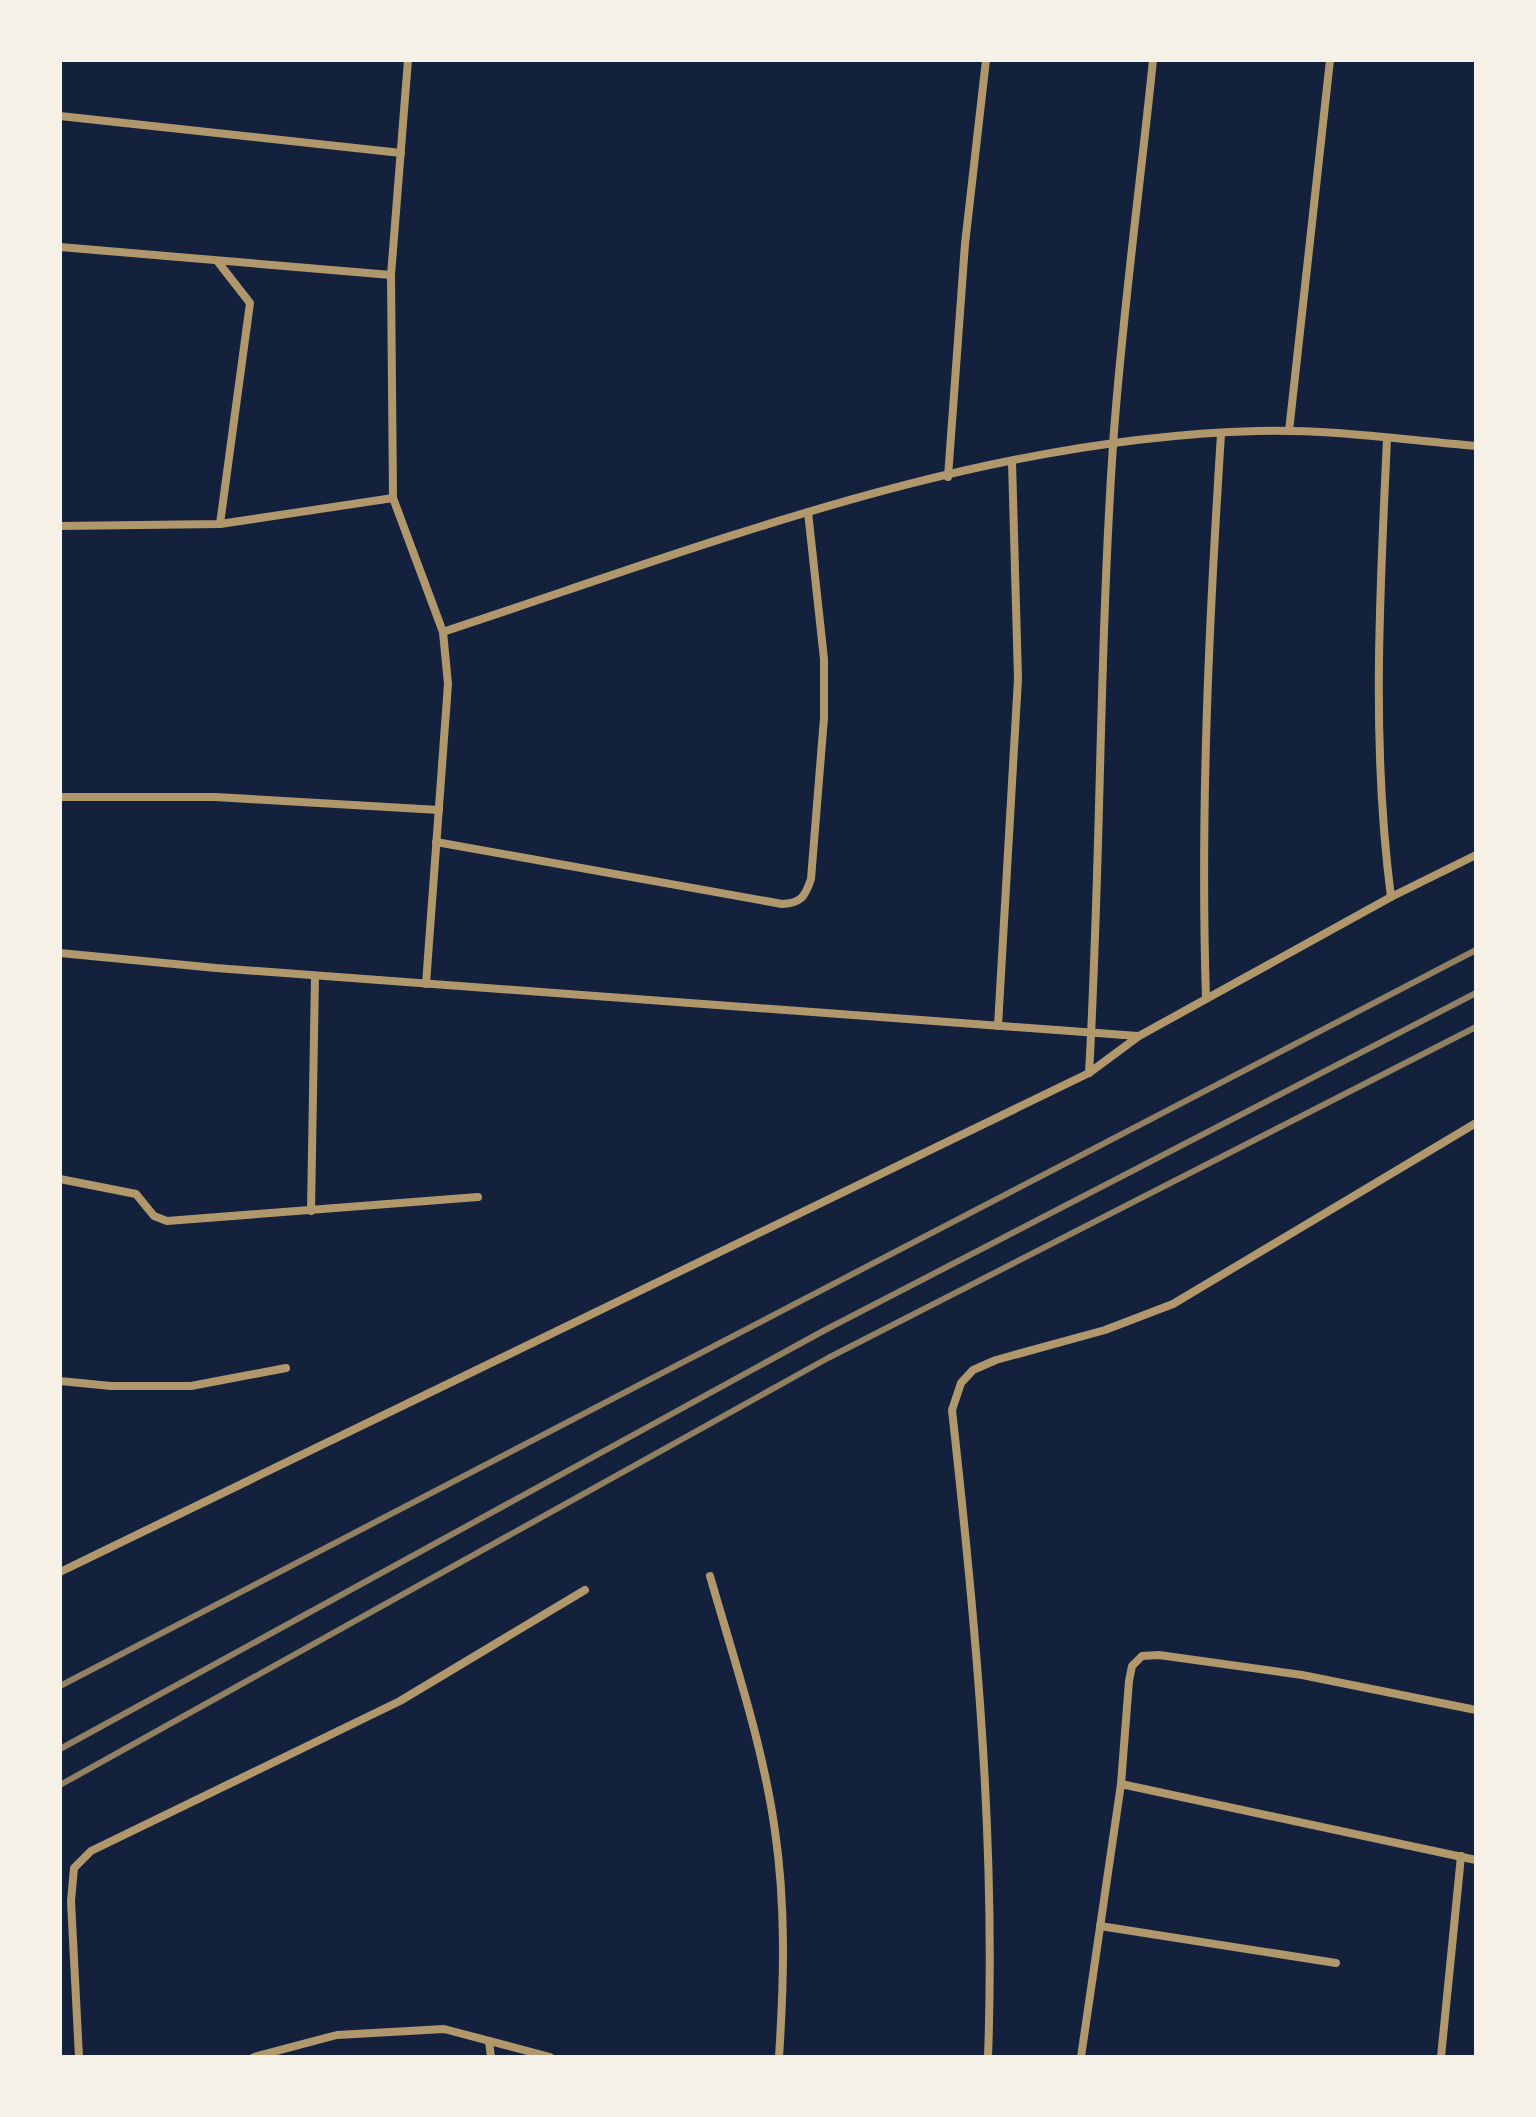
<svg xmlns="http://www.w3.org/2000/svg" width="1536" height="2117" viewBox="0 0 1536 2117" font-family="'DM Sans',sans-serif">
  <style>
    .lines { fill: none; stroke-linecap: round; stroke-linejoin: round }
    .minor { stroke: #b1986c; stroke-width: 8 }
    .rail { stroke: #918062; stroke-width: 6 }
  </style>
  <rect width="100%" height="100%" fill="#14213d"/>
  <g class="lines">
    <g class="minor">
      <polyline points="408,60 391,275 393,498 443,632 448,684 426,984"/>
      <polyline points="60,116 401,153"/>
      <polyline points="60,247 391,275"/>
      <polyline points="218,262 250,303 220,524"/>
      <polyline points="1289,431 1330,60"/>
      <path d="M1387,439C1380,592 1371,744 1391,897"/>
      <polyline points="948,477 965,244 986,60"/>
      <polyline points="60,526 220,524 393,498"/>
      <path d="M443,632C707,545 977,438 1258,431C1330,429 1404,440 1476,446"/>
      <polyline points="60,797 215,797 439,810"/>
      <path d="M436,842L782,904C801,903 805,897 811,879L824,718V659L808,512"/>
      <polyline points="60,953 216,968 1138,1036"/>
      <path d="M1206,999C1200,810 1209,622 1221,434"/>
      <polyline points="998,1026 1018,679 1012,461"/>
      <path d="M1089,1073C1101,864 1099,654 1113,445C1122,316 1140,188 1153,60"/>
      <polyline points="60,1179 136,1194 154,1216 167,1221 478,1197"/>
      <polyline points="311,1211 315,976"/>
      <polyline points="60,1381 111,1386 191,1386 286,1368"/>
      <polyline points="60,1572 1089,1073 1139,1036 1391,897 1476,855"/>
      <path d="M710,1576C734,1660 763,1745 775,1831C786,1907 784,1981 779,2057"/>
      <polyline points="1121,1784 1476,1860"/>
      <polyline points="1100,1926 1336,1963"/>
      <polyline points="489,2041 491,2057"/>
      <polyline points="79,2057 71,1901 74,1868 91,1851 400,1701 585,1590"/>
      <polyline points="254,2057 337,2035 444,2029 550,2057"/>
      <path d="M988,2057C996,1840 976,1626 952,1410L961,1383L973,1370L996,1360L1105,1330L1173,1304L1476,1123"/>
      <polyline points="1081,2057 1121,1784 1129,1681 1132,1666 1142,1656 1159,1655 1302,1675 1476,1710"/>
      <polyline points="1441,2057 1461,1856"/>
    </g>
    <g class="rail">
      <polyline points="60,1686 1476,950"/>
      <polyline points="60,1749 825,1330 1476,993"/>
      <polyline points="60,1785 828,1358 1476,1027"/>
    </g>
  </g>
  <rect width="1536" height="2117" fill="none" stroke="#f6f1e7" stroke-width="124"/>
</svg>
